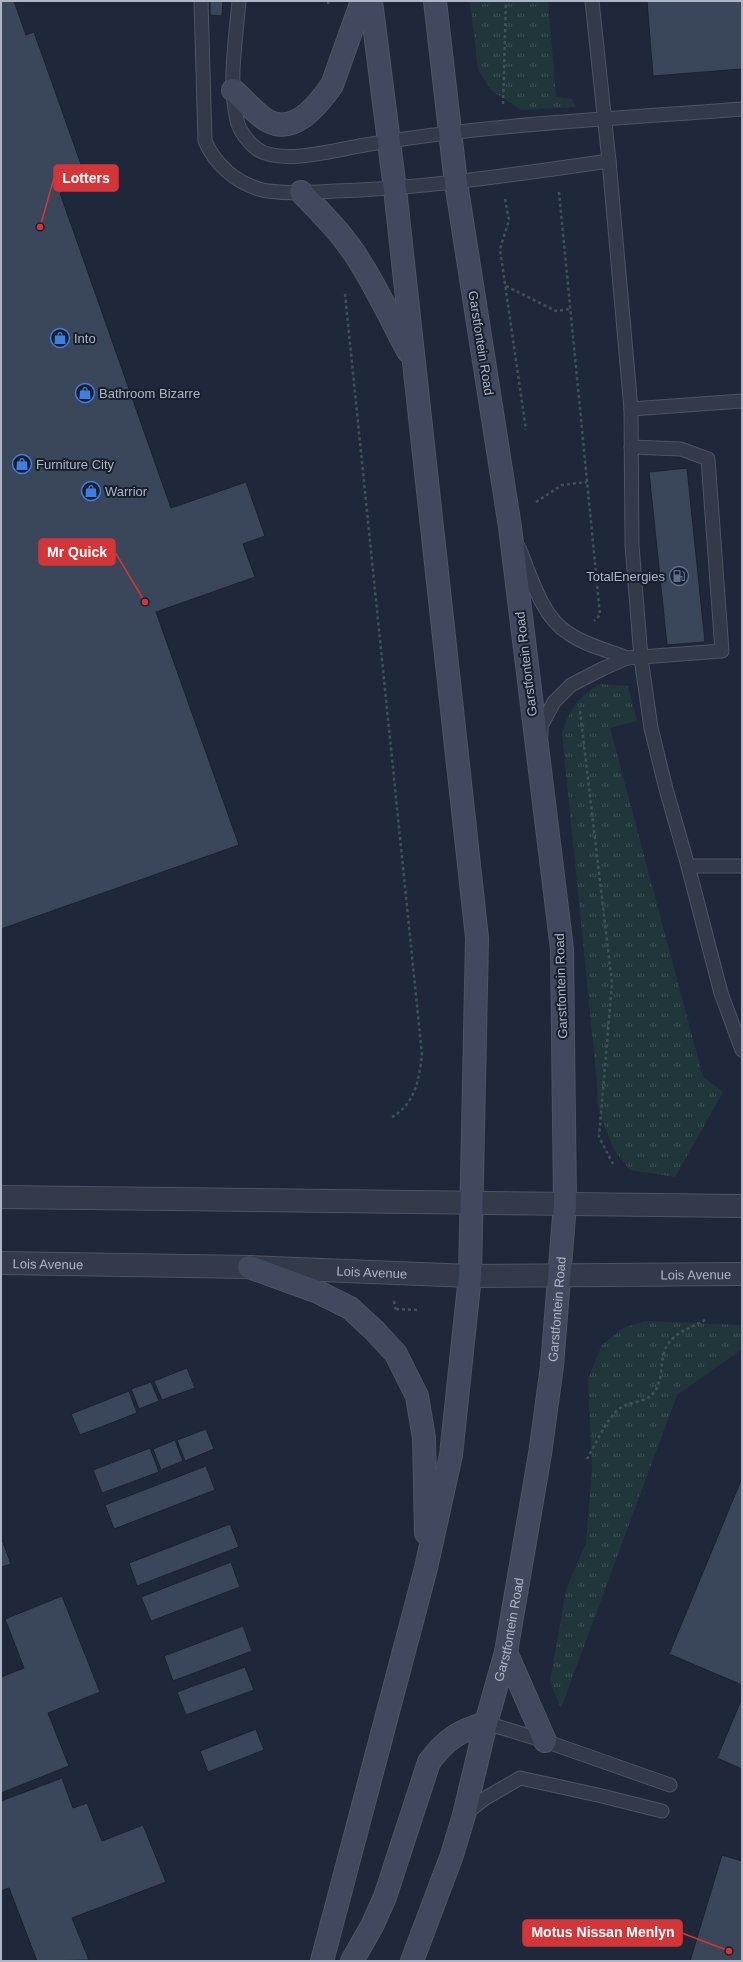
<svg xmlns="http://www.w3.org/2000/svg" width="743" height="1962" viewBox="0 0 743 1962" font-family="Helvetica,sans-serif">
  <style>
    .grass { fill: url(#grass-tufts) }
    .building { fill: #3a465a; stroke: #1a2131 }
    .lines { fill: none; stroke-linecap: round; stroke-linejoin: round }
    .service-casing { stroke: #4d5565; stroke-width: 15 }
    .tertiary-casing { stroke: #4d5565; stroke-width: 24 }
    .secondary-casing { stroke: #4d5565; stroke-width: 24 }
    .path { stroke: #3e5358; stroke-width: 2.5; stroke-dasharray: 3 3; stroke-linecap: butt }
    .service { stroke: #333a4a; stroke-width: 13 }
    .tertiary { stroke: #333a4a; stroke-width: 22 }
    .secondary { stroke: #40495d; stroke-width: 22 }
    .labels { text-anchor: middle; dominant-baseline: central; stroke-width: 4; stroke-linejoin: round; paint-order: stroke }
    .poi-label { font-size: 13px; fill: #adb5c7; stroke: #18202e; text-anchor: start }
    .street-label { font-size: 13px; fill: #adb5c7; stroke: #18202e }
    .leader { fill: none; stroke: #d23638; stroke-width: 1.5 }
    .callout-dot { fill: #d23638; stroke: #18202e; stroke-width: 1.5 }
    .callout { fill: #d23638; stroke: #d23638; stroke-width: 1.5 }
    .callout-label { font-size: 14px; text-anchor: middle; font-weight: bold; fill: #fff }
  </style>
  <defs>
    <pattern id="grass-tufts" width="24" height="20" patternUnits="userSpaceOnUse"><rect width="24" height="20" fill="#21363b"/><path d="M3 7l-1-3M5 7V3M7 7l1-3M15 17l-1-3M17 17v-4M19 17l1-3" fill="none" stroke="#3f5156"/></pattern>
  </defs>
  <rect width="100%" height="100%" fill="#1f283a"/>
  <g class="grass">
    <polygon points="470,1 548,1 556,97 572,99 576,107 521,110 491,90 478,70"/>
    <path d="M599,684L628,686L637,721L610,728L703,1077L723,1092L675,1177L630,1170L614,1150L607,1132L598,1107L597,1082L562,733C571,707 576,700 599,684Z"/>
    <polygon points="645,1321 742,1325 742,1349 677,1395 561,1708 550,1682 566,1590 586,1543 592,1470 588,1379 602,1345 623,1328"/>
  </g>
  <g class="building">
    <polygon points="1,1 14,1 26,35 34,32 88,184 60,193 171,508 246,482 265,536 243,544 255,577 156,612 239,845 1,929"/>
    <polygon points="210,1 223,1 222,16 210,15"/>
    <polygon points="647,1 742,1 742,69 653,76"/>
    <polygon points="687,468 705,642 667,645 649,472"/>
    <polygon points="187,1368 195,1388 162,1400 154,1381"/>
    <polygon points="151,1382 159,1401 139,1409 131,1389"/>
    <polygon points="129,1391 137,1413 80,1435 71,1414"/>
    <polygon points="206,1429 214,1449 185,1461 177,1440"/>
    <polygon points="175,1440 183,1461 161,1470 153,1449"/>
    <polygon points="150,1448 159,1472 102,1493 93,1470"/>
    <polygon points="206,1466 215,1490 114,1529 105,1505"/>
    <polygon points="742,1478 742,1685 669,1654"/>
    <polygon points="230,1524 239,1547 137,1586 129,1563"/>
    <polygon points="1,1540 2,1540 11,1564 1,1567"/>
    <polygon points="231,1562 240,1587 151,1621 141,1597"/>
    <polygon points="62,1596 100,1692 48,1713 69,1766 1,1793 1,1677 24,1668 5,1619"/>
    <polygon points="243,1626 252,1651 173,1681 164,1656"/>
    <polygon points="245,1667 254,1690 186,1715 177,1692"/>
    <polygon points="742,1698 742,1769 717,1758"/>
    <polygon points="256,1729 264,1750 208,1772 200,1751"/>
    <polygon points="62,1778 73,1808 87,1803 102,1841 143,1825 166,1882 72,1918 89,1960 37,1961 9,1888 1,1891 1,1801"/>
    <polygon points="722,1855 742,1861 742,1961 690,1961"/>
  </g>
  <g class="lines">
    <defs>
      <g id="service">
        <path d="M201,1L205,141C215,164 235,182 259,189C278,195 315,192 335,191C427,188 518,174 609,161"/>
        <path d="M239,1C236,39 228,82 237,120C239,131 249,143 257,149C278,165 334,151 359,146C485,124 614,119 742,109"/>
        <polyline points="592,1 609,161 631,409 632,545 641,658 651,728 666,789 688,866 721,993 742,1050"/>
        <polyline points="631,409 742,401"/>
        <path d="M519,548C531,576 541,616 568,633C585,645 607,650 627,658"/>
        <polyline points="541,736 541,726 554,702 571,685 602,669 627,658 722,651 708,459 681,449 631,447"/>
        <polyline points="688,866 742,866"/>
        <polyline points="486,1723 545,1741 670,1785"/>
        <polyline points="465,1814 484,1799 520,1778 602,1796 662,1811"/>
      </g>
      <g id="tertiary">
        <polyline points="1,1197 742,1206"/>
        <path id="s1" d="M1,1263L249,1267L470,1276L742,1274"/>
      </g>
      <g id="secondary">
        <path d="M233,90C244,99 255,114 268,121C294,135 319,104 332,85L362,1"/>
        <path d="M301,192C318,210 336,227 350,247C373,279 389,316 408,351"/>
        <polyline points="249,1267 318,1292 350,1308 375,1331 396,1354 417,1396 424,1438 426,1533"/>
        <polyline points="506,1652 545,1741"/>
        <polyline points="322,1961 426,1568 451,1455 470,1276 477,938 395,189 371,1"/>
        <path d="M352,1961L372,1926L385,1897L429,1762C446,1739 459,1731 486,1723"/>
        <path id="s2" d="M412,1961L452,1855L464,1815L486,1723L506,1652L540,1454L552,1366L565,1204L562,949L510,527L456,183L435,1"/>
      </g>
    </defs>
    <use href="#service" class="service-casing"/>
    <use href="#tertiary" class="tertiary-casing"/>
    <use href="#secondary" class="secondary-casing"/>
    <g class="path">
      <polyline points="328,1 329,7"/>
      <polyline points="503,104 506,1"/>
      <polyline points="559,192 600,615 594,621"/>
      <polyline points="505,199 509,220 500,249 526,430"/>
      <polyline points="506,286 556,311 570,309"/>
      <path d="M345,294L422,1055C419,1080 415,1104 392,1117"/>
      <polyline points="536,502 562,485 587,482"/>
      <polyline points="580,711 612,983 599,1137 613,1164"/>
      <polyline points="394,1301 396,1311"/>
      <polyline points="396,1309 417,1310"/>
      <path d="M587,1459C595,1445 607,1418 620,1408C630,1401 647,1403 655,1391C660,1384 661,1373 662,1364C664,1336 682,1332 705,1320"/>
    </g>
    <use href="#service" class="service"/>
    <use href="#tertiary" class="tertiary"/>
    <use href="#secondary" class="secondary"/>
  </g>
  <defs>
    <symbol id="shop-ring" viewBox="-11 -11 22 22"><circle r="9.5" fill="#18202e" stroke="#3f7fe0" stroke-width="1.5"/><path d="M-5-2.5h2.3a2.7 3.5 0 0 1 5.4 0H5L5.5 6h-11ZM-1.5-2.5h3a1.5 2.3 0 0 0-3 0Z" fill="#3f7fe0"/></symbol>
    <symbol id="fuel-ring" viewBox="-11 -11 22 22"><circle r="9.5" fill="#18202e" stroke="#5c6f8a" stroke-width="1.5"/><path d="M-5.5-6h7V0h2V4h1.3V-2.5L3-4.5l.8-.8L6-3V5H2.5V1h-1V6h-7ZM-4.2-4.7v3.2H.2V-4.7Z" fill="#5c6f8a"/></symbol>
  </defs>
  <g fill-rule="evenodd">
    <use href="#shop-ring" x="49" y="327" width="22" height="22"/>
    <use href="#shop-ring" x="74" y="382" width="22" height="22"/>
    <use href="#shop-ring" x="11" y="453" width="22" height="22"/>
    <use href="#shop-ring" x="80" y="480" width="22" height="22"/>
    <use href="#fuel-ring" x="668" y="565" width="22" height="22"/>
  </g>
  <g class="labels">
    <g class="poi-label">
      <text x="74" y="338">Into</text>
      <text x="99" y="393">Bathroom Bizarre</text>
      <text x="36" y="464">Furniture City</text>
      <text x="105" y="491">Warrior</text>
      <text x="665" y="576" text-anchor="end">TotalEnergies</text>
    </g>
    <g class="street-label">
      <text transform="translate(481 343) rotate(81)">Garstfontein Road</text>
      <text transform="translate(526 664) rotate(-97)">Garstfontein Road</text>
      <text transform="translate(561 986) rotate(-92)">Garstfontein Road</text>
      <text stroke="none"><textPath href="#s1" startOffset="47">Lois Avenue</textPath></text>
      <text stroke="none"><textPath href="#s1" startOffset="371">Lois Avenue</textPath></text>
      <text stroke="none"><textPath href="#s1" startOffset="695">Lois Avenue</textPath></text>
      <text stroke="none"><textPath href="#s2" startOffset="670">Garstfontein Road</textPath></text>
      <text stroke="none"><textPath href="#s2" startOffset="346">Garstfontein Road</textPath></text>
    </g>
  </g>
  <path class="leader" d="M40 227L54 178M145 602L115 552M729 1951L682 1933"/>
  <g class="callout-dot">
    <circle cx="40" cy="227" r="4"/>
    <circle cx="145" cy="602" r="4"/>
    <circle cx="729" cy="1951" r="4"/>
  </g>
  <g class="callout">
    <rect x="54" y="165" width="64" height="26" rx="4"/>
    <rect x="39" y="539" width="76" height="26" rx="4"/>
    <rect x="523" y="1920" width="159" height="26" rx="4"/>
  </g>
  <g class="callout-label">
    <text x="86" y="183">Lotters</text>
    <text x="77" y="557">Mr Quick</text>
    <text x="603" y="1937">Motus Nissan Menlyn</text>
  </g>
  <rect width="743" height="1962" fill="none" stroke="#adb5c7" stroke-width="4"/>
</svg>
